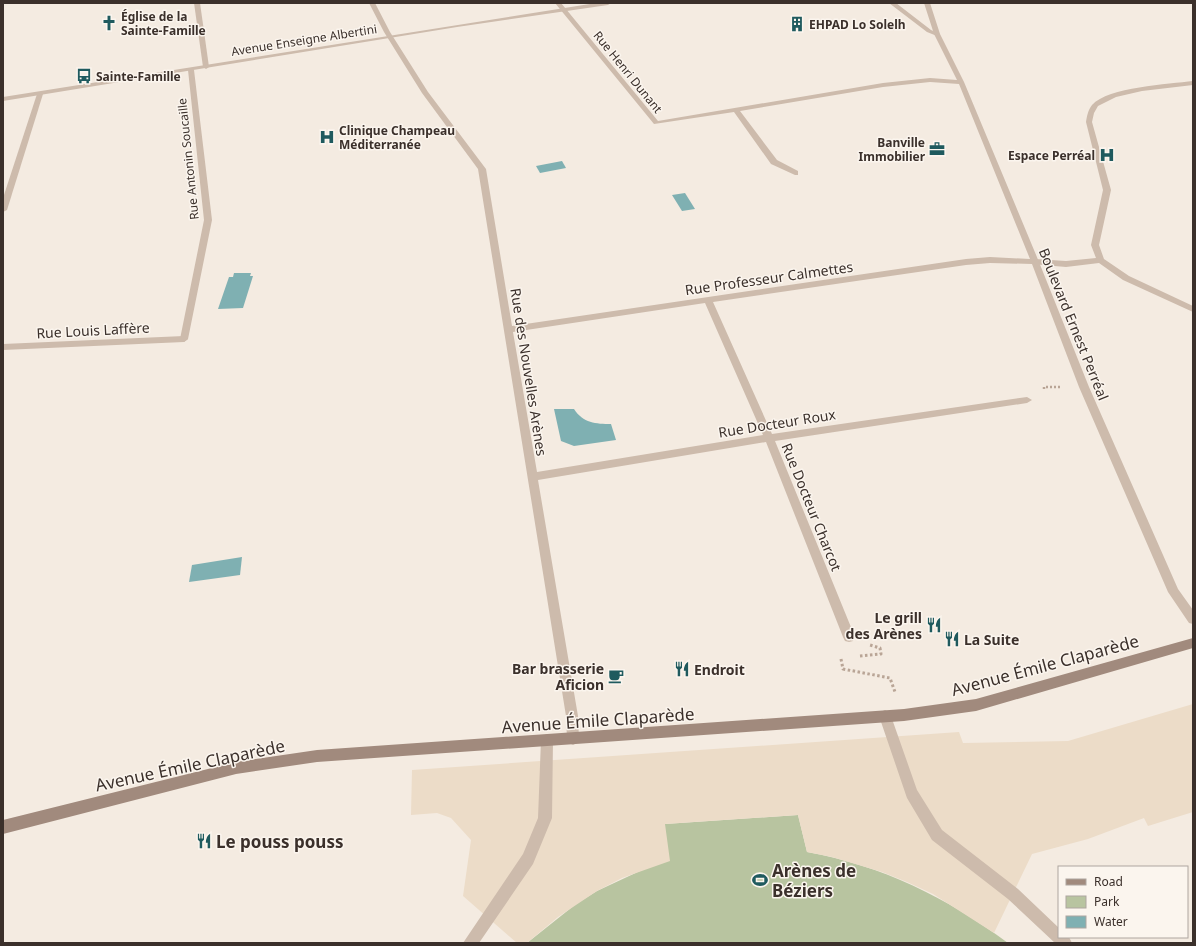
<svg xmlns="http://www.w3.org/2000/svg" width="1196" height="946" viewBox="0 0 1196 946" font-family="'Noto Sans',sans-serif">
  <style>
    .green { fill: #b8c4a0 }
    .plaza { fill: #ecdcc8 }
    .water { fill: #7fb0b2 }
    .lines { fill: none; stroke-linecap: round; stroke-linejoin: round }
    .path-far1 { stroke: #b9a596; stroke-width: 2.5; stroke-dasharray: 2 2; stroke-linecap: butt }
    .path { stroke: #b9a596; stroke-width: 3; stroke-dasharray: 2.5 2.5; stroke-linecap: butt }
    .service { fill: #cdbbac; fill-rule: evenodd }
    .pedestrian { fill: #cdbbac; fill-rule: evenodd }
    .minor { fill: #cdbbac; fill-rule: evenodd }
    .tertiary { fill: #cdbbac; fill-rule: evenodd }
    .secondary { fill: #a18a7d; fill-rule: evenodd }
    .labels { text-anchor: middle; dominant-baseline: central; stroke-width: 3; stroke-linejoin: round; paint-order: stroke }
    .far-poi-label { font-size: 12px; font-weight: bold; fill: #3b302b; stroke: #fbf5ee; text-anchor: start }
    .far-street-label { font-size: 12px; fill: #3b302b; stroke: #fbf5ee }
    .street-label { font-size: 14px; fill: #3b302b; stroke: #fbf5ee }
    .poi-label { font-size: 14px; font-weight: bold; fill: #3b302b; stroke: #fbf5ee; text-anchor: end }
    .near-street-label { font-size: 17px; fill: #3b302b; stroke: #fbf5ee }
    .near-poi-label { font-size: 17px; font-weight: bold; fill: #3b302b; stroke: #fbf5ee; text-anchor: start }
  </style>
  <rect width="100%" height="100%" fill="#f4ebe1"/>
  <path class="green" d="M798,815L807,852C883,866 946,897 1008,943H527L576,904L597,891L642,870L665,824Z"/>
  <polygon class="plaza" points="1193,704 1193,812 1148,826 1144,818 1088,839 1032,854 994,933 933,894 907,882 882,872 832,857 807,852 798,815 665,824 670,861 622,878 597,891 558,917 527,943 517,943 463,896 471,840 451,818 437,813 411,815 412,770 959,732 963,743 1068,741"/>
  <g class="water">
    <polygon points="562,161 566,168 540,173 536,166"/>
    <polygon points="685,193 695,209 682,211 672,195"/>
    <polygon points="234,273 251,273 250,276 253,276 243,308 218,309 229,277 233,277"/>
    <path d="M554,409H574C583,423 596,424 611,424L616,440L574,446L561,441Z"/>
    <polygon points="242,557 240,575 189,582 192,565"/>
  </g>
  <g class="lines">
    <polyline class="path-far1" points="1044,389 1044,387 1061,387"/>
    <g class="path">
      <polyline points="860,656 881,654 880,648 870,645"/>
      <polyline points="841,659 843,669 890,678 895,692"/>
    </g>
    <g class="service">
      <polygon points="889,3 896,3 931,30 940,34 937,36 927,32"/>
      <path d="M1193,81V85L1142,91L1116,97L1098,106L1094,113L1092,122L1111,190L1099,245L1104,259L1129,276L1193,306V312L1123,280L1099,263L1066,267L1032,264V260L1035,259L1066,261L1096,258L1091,245L1103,190L1086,122C1087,116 1088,110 1092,105C1108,87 1169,84 1193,81Z"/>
      <polygon points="885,710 889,712 891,716 917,790 942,830 1018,889 1059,928 1059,937 1069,937 1072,943 1055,943 1008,899 932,840 907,798 879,716 881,712"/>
    </g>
    <polygon class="pedestrian" points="191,68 194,70 212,220 188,339 184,342 180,339 204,220 188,70"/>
    <g class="minor">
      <polygon points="194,3 200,3 209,67 206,69 203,67"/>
      <path d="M369,3H375L390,32L428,92L486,169L512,326L966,259L990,257L1030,259L959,84L930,82L883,87L740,111L777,160L798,171V175H795L771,164L734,112L654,124L555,3H561L658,121L883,83L930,78L957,80L934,34L924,3H930L940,34L964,82L1039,262L1089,387L1178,589L1193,610V624L1189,623L1168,592L1079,387L1032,264L990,263L966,265L713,302L772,434L1027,397L1032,400L1027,403L775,441L855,637L853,641L849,642L845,641L843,637L766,442L538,480L578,716L579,739L577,743L573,745L569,743L567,739L566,716L478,169L422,93L384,32ZM705,303L763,435L537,472L513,332Z"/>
      <polygon points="40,92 43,94 7,210 3,212 3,198 37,94"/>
      <polygon points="184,336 188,339 184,342 3,350 3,344"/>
      <polygon points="547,734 551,736 553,740 552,818 533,864 479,943 463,943 523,854 538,818 541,740 543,736"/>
    </g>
    <polygon class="tertiary" points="596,3 611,3 608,5 457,27 3,101 3,97"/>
    <polygon class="secondary" points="1193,638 1193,648 976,711 904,721 317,762 236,774 3,834 3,820 236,762 317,750 904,709 976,699"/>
  </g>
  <defs>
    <symbol id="church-bare" viewBox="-9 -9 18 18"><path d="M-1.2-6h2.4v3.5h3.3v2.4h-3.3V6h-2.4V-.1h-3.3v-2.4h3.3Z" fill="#1f5a5e" stroke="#fbf5ee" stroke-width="2.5" paint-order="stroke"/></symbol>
    <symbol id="building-bare" viewBox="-9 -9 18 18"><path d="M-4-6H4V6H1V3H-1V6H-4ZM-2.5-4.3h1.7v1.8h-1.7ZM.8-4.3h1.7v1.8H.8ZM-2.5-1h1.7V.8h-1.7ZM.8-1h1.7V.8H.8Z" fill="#1f5a5e" stroke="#fbf5ee" stroke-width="2.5" paint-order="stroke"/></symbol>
    <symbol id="bus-bare" viewBox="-9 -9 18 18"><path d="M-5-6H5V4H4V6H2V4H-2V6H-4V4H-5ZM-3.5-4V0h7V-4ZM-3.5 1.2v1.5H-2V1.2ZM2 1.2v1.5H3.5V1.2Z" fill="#1f5a5e" stroke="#fbf5ee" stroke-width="2.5" paint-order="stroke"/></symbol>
    <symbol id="hospital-bare" viewBox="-9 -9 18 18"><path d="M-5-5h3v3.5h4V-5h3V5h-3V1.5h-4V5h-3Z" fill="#1f5a5e" stroke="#fbf5ee" stroke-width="2.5" paint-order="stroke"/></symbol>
    <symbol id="office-bare" viewBox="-9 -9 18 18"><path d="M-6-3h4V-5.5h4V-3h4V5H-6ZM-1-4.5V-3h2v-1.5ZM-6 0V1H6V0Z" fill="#1f5a5e" stroke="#fbf5ee" stroke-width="2.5" paint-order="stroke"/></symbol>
    <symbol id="restaurant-bare" viewBox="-9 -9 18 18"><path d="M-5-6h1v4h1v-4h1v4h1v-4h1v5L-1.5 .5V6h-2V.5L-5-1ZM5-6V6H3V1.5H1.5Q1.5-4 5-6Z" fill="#1f5a5e" stroke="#fbf5ee" stroke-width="2.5" paint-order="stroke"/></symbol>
    <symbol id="cafe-bare" viewBox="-9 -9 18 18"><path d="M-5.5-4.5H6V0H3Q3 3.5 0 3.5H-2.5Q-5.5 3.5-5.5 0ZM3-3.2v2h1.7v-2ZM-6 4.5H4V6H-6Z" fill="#1f5a5e" stroke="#fbf5ee" stroke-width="2.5" paint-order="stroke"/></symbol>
    <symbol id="stadium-bare" viewBox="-9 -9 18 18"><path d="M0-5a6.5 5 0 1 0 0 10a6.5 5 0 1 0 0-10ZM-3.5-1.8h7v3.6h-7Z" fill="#1f5a5e" stroke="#fbf5ee" stroke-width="2.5" paint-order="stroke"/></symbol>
  </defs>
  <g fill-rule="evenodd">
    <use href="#church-bare" x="98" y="12" width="22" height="22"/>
    <use href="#building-bare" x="786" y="13" width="22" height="22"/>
    <use href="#bus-bare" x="73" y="65" width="22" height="22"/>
    <use href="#hospital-bare" x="316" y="126" width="22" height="22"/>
    <use href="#office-bare" x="926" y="138" width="22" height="22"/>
    <use href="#hospital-bare" x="1096" y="144" width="22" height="22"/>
    <use href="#restaurant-bare" x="923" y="614" width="22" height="22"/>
    <use href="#restaurant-bare" x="941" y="628" width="22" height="22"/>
    <use href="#restaurant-bare" x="671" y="658" width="22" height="22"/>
    <use href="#cafe-bare" x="605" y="665" width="22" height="22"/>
    <use href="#restaurant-bare" x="193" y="830" width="22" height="22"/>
    <use href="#stadium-bare" x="749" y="869" width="22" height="22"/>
  </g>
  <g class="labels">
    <g class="far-poi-label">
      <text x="121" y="16">Église de la<tspan x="121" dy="14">Sainte-Famille</tspan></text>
      <text x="809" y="24">EHPAD Lo Solelh</text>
      <text x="96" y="76">Sainte-Famille</text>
      <text x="339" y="130">Clinique Champeau<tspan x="339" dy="14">Méditerranée</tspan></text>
      <text x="925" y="142" text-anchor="end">Banville<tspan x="925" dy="14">Immobilier</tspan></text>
      <text x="1095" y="155" text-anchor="end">Espace Perréal</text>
    </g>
    <g class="far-street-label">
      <text transform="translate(304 40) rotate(-9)">Avenue Enseigne Albertini</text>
      <text transform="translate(628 72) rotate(51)">Rue Henri Dunant</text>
      <text transform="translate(188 159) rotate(-96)">Rue Antonin Soucaille</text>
    </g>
    <g class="street-label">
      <text transform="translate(769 278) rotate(-8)">Rue Professeur Calmettes</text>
      <text transform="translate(1074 324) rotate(68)">Boulevard Ernest Perréal</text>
      <text transform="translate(93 330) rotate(-3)">Rue Louis Laffère</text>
      <text transform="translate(529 372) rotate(81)">Rue des Nouvelles Arènes</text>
      <text transform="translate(777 423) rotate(-9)">Rue Docteur Roux</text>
      <text transform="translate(812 507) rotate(68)">Rue Docteur Charcot</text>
    </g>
    <g class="poi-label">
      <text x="922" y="617">Le grill<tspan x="922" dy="16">des Arènes</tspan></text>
      <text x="964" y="639" text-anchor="start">La Suite</text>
      <text x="604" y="668">Bar brasserie<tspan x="604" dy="16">Aficion</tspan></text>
      <text x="694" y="669" text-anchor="start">Endroit</text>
    </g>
    <g class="near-street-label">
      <text transform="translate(1045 665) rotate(-15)">Avenue Émile Claparède</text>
      <text transform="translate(598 720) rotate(-4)">Avenue Émile Claparède</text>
      <text transform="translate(190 765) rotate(-12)">Avenue Émile Claparède</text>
    </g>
    <g class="near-poi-label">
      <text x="216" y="841">Le pouss pouss</text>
      <text x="772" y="870">Arènes de<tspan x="772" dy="20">Béziers</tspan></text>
    </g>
  </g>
  <rect width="1196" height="946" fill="none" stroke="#3b302b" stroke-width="8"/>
  <rect x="1058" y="866" width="130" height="72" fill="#fbf5ee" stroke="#aea6a0"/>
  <rect x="1066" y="879" width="20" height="6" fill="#a18a7d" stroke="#aea6a0"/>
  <text x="1094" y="886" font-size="12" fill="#3b302b">Road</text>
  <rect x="1066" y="896" width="20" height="12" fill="#b8c4a0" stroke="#aea6a0"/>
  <text x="1094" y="906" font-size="12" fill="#3b302b">Park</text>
  <rect x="1066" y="916" width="20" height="12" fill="#7fb0b2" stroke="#aea6a0"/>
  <text x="1094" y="926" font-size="12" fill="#3b302b">Water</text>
</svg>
